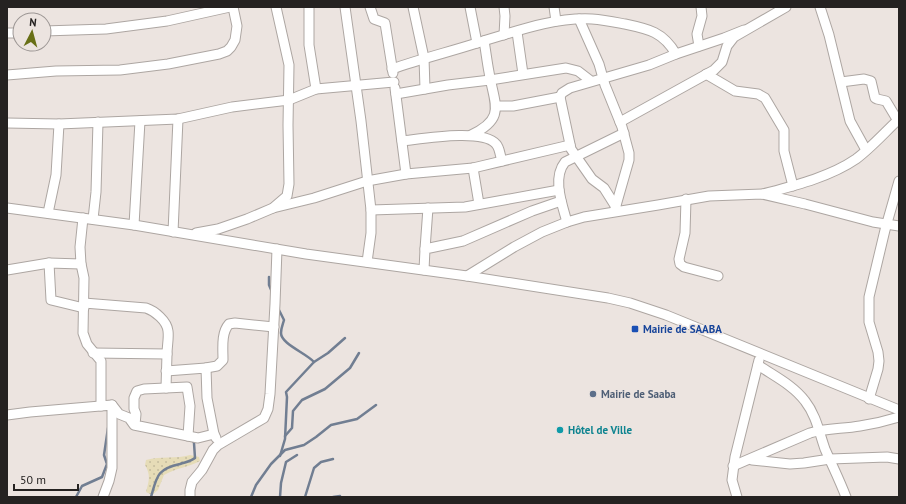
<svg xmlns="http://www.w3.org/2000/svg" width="906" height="504" viewBox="0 0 906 504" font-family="'PT Sans',sans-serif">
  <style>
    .sand { fill: url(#sand-dots) }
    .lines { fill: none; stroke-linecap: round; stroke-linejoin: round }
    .stream { stroke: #717e92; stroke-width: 2.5 }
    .street-casing { stroke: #ada6a2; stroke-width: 11 }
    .street { stroke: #fff; stroke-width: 9 }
    .transit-dot { fill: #1a4fb4; stroke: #ece4e0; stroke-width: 1.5 }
    .service-dot { fill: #5c6f8a; stroke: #ece4e0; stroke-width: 1.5 }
    .culture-dot { fill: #0f9aa8; stroke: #ece4e0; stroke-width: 1.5 }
    .labels { text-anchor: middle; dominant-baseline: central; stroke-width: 3; stroke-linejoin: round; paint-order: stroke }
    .transit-label { font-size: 11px; font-weight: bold; fill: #164399; stroke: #ece4e0; text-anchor: start }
    .service-label { font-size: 11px; font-weight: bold; fill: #4e5e75; stroke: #ece4e0; text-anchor: start }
    .culture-label { font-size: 11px; font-weight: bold; fill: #0d838f; stroke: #ece4e0; text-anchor: start }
  </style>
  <defs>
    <pattern id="sand-dots" width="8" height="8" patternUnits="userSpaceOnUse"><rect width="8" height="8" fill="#e6dcb7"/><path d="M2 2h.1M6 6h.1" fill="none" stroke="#c5bc9d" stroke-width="1.8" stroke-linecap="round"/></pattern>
  </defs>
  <rect width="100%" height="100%" fill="#ece4e0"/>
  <path class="sand" d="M190,455L199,457L200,461C189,467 176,468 164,475L158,490L152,495L146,492C149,481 151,475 145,465L146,460C161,456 176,459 190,455Z"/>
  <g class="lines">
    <g class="stream">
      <polyline points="269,277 269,285 272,292"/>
      <path d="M279,310L284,320C283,324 281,328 281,333C281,344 306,353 314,362L286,392L287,397L285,439L280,456"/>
      <polyline points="314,362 328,353 345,338"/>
      <polyline points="285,436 292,428 293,411 302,400 325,389 350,368 359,353"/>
      <polyline points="76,497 82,486 102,477 107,464 104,455 108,428"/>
      <path d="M151,497C157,476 157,469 180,464C185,462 190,462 195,458L194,443L192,439"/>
      <polyline points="251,497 256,485 271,464 285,450 304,445 316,437 331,425 357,419 376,405"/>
      <polyline points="280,497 281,483 286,462 297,455"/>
      <polyline points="305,497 314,468 321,462 333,459"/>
      <polyline points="333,497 340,496"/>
    </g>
    <defs>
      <g id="street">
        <polyline points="309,7 309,45 316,89"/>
        <polyline points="345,7 361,121 371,210 371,233 367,262"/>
        <polyline points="370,7 374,19 385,23 393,73"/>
        <polyline points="413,7 424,58 425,89"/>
        <polyline points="470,7 477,43"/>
        <polyline points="554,7 556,21"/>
        <polyline points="820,7 829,35 850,121 866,150"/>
        <polyline points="579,19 599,64 605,85 622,127 629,153 629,160 615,209"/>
        <polyline points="44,31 106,29 167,21 230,7"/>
        <polyline points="517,32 523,74"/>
        <polyline points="7,33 20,33"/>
        <polyline points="504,35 505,16 504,7"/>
        <polyline points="699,46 697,34 702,16 701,7"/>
        <path d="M392,69C420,59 449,52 477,43C514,32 553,17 592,19C604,20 614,22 625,24C649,29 663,32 676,54"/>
        <polyline points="706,74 735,91 758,94 765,98 784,130 784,151 793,186"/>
        <polyline points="7,75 56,71 120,70 168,64 219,54 227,51 231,47 235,40 237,26 233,7"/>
        <polyline points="841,82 864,79 871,81 875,98 877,99 886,101 898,121"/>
        <polyline points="395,88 406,174"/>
        <polyline points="396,94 448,85 490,80 566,68 578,71 591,81"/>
        <polyline points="496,106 513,106 560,97"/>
        <polyline points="620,122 714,70 722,62 727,46 734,37 786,7"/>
        <polyline points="7,123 59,124 178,119 232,107 289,100 316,89 394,82"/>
        <path d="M471,135C507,118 494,104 489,72C487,62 486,52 484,41"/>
        <path d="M402,141C421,139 483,128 496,144C500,148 500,156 502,161"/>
        <polyline points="473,168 479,204"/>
        <path d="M763,194C793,186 830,177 856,159C871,148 885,132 899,119"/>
        <polyline points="686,199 685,233 679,259 680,264 684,267 718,276"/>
        <polyline points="616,207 604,188 592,179 571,149 560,97 562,93 570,88 649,65 676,54 724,38 744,30"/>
        <polyline points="7,208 134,225 306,254 467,276 608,298 630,303 666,315 899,410"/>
        <polyline points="273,208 314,198 367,181 406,174 473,168 570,145"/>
        <polyline points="371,210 465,207 559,190"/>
        <polyline points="48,213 56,175 59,124"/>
        <polyline points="93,219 96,192 98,122"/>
        <path d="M567,222C562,204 552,178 565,162L624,133"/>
        <polyline points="134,225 140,121"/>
        <polyline points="173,232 178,119"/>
        <polyline points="196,233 218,229 247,219 273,208 287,196 289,184 288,125 289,65 276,7"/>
        <polyline points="425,249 428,208"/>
        <polyline points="49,263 51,300 84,308"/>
        <polyline points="81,264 84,278 83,333 87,344 101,361 101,406"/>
        <polyline points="7,270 49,263 81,264 80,247 83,218"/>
        <polyline points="424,270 425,249 463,241 532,211 561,201"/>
        <polyline points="467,276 514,247 542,232 567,222 584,217 658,205 709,196 762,194 805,204 873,222 899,226"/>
        <path d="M84,303L146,308C155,311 167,321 168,331C169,338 167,346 167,354L93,353"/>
        <path d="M758,365C774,376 793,385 805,401C816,415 819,432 825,449C832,465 840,481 846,497"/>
        <path d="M206,368L217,366L223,360C223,348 221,333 229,324L235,323L274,327"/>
        <polyline points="166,371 206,368 207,398 214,434"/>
        <polyline points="166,388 167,354"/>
        <polyline points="869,399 878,369 879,361 878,352 869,322 869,297 885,230 899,181"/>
        <polyline points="112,405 119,414 129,418 134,425 188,436 190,406 187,387 144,389 137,391 134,398 134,409 136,414 135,425"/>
        <polyline points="7,415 30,412 112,405 112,468 109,481 103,497"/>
        <polyline points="188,436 198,438 214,434 216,438"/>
        <polyline points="752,460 790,464 804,463 830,459 887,457 899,459"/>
        <path d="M733,466L810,433C826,428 843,429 860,426C873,424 886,421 899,417"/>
        <polyline points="190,497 190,490 192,482 202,470 213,450 218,445 264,418 268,409 270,394 275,304 277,249"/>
        <polyline points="737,497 732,480 735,457 759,360"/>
      </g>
    </defs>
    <use href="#street" class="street-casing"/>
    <use href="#street" class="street"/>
  </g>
  <rect class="transit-dot" x="631" y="325" width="8" height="8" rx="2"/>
  <circle class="service-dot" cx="593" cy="394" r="4"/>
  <circle class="culture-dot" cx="560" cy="430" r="4"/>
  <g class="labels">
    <g class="transit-label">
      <text x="643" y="329">Mairie de SAABA</text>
    </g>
    <g class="service-label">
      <text x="601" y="394">Mairie de Saaba</text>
    </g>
    <g class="culture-label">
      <text x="568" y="430">Hôtel de Ville</text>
    </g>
  </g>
  <rect width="906" height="504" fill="none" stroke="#252221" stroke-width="16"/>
  <g transform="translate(32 32) rotate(6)"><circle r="19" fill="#ece4e0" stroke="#9c9694"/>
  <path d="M0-3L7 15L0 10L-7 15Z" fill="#686f16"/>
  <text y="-6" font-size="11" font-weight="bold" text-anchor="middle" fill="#252221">N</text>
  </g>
  <path d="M14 484v6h64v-6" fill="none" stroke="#252221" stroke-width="2"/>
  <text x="20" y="484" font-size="12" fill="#252221" stroke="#ece4e0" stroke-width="3" paint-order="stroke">50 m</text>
</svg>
